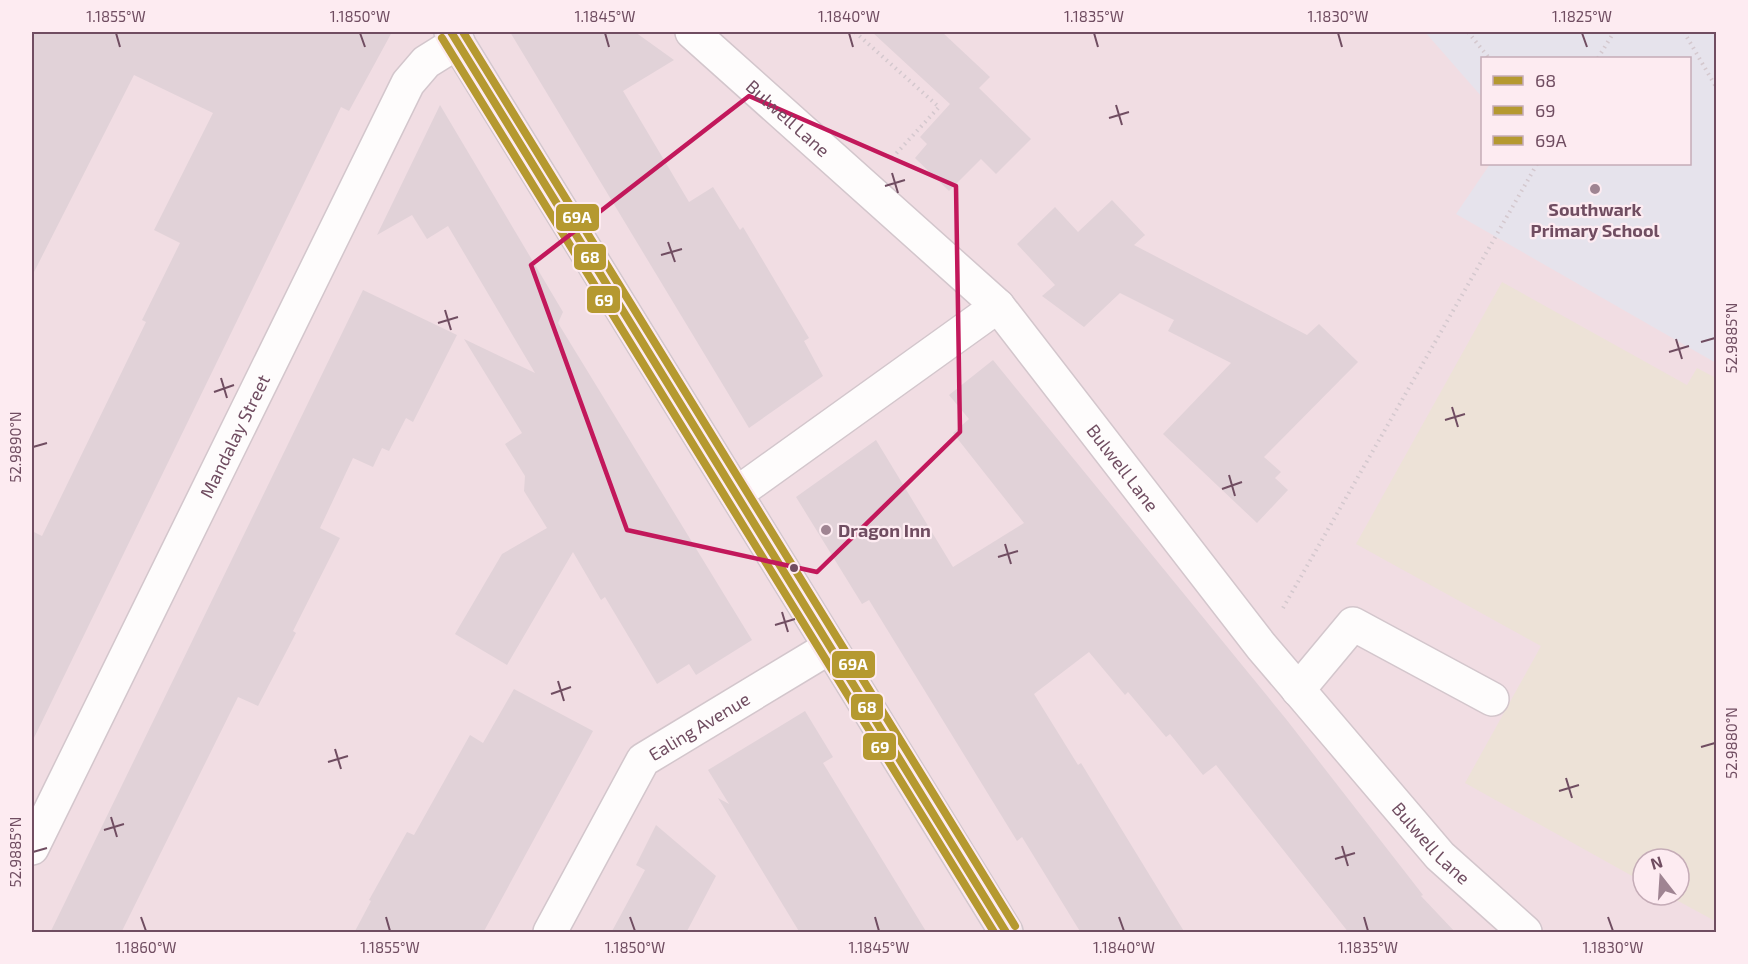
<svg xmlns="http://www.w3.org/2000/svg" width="1748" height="964" font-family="'Exo 2',sans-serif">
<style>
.residential{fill:#f1dde3;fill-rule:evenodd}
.education{fill:#e6e3ec}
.pitch{fill:#ede2d7}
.building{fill:#e1d2d8}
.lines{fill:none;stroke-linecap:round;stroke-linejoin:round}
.minor-casing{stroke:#d3c6cc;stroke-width:36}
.major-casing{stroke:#d3c7cd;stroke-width:36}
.path{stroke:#d4c8ce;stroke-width:4;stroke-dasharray:1.5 4.5;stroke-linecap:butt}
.minor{stroke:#fefcfc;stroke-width:33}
.major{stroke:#f1e6e9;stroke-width:33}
.bus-1-casing{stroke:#fdebf1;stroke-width:12}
.bus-2-casing{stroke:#fdebf1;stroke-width:12}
.bus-3-casing{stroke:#fdebf1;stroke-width:12}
.bus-1{stroke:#b59930;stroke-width:8}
.bus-2{stroke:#b59930;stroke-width:8}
.bus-3{stroke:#b59930;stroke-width:8}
.marked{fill:none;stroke:#c2185b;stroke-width:4.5;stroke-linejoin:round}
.ticks{fill:none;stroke:#704d61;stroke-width:2}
.poi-dot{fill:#9f8492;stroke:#fdebf1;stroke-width:2}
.bus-dot{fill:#704d61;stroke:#fdebf1;stroke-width:2}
.labels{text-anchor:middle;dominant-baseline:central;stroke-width:4.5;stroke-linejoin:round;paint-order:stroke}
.street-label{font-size:18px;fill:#704d61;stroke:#fdebf1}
.poi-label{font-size:18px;font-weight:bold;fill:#704d61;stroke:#fdebf1}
.line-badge{stroke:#fdebf1;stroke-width:2}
.badge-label{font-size:16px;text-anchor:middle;font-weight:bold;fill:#fff}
.neatline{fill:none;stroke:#704d61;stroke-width:2}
.ticks-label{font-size:15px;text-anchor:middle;fill:#704d61}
</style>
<rect width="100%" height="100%" fill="#f5eaed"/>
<path class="residential" d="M32,32H1716V932H32ZM1482,58H1690V164H1482ZM1643,859H1679V895H1643Z"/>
<path class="education" d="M1425,32H1716V363L1456,214L1490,164H1690V58H1482V97Z"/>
<path class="pitch" d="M1502,282L1687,385L1697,368L1716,378L1715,921L1667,895H1679V859H1643V882L1465,783L1541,646L1356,544Z"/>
<path class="building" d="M32,32H392L349,111L341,107L32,742V531L42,536L146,322L142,320L180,243L154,230L213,113L134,75L32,276Z
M510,32H635L674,60L623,91L689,202L713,187L740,230L743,227L809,338L804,341L823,376L749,428Z
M872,32H942L990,77L979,88L1031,139L996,174L981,159L949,191L915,158L927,144L920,137L950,104Z
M440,105L563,312L558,323L752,640L696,675L689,664L657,684L605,597L601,600L573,552L507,665L455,634L502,554L547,528L524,491L525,476L505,444L522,433L464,339L535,373L448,226L427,239L412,215L377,235Z
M1112,200L1145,235L1134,245L1307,335L1319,324L1358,362L1264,457L1281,472L1275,478L1288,490L1257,523L1163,434L1231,363L1168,331L1174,320L1120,293L1084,327L1042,296L1055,285L1017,244L1055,207L1078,232Z
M363,290L457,335L413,422L406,418L389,451L382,448L373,467L353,458L320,528L340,538L293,631L296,633L258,706L238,697L121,933H50Z
M993,360L1286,719L1423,895L1421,896L1456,933H1349L1216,765L1203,775L1170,734L1166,737L1128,692L1125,695L1089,652L1034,694L1078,765L1081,763L1185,933H1081L1022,837L1017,841L869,600L862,604L796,497L876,440L953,567L1024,523L953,433L969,419L949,395Z
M514,689L593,731L483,933H354L371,901L369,900L407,832L414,835L470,735L483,743Z
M805,711L833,757L823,763L927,933H800L718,798L729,804L708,770Z
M656,825L716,876L686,933H611L645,870L636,865Z"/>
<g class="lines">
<defs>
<g id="minor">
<path id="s1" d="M692,32L998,306L1261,646L1440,856L1525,932"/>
<path d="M736,494L998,306"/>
<path d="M1298,690L1353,624L1492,699"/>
<path id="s2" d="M32,848L408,83L426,62L458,42"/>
<path id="s3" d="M550,932L643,760L830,647"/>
</g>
<path id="major" d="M451,32L1006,932"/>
</defs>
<use href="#minor" class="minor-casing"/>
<use href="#major" class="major-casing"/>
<path class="path" d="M855,32L939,107L892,158
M1468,32L1489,58
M1684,32L1716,87
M1598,58L1614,32
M1283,608L1537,164"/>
<use href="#minor" class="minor"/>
<use href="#major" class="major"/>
<defs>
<path id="bus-1" d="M451,32L1006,932"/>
<path id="bus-2" d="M442,38L994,932"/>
<path id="bus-3" d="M463,32L1015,926"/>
</defs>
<use href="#bus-1" class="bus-1-casing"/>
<use href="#bus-2" class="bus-2-casing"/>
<use href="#bus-3" class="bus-3-casing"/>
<use href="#bus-1" class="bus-1"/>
<use href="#bus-2" class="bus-2"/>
<use href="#bus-3" class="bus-3"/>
</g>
<path class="marked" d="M749,96L956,186L960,432L817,572L627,530L531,265Z"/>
<path class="ticks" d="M116,33L120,47M360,33L365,47M605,33L609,47M849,33L853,47M1094,33L1098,47M1338,33L1342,47M1582,33L1587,47M1116,105L1122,125M1109,118L1129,112M892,173L898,193M885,186L905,180M668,242L675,262M661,255L682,249M445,310L451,330M438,323L458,317M1676,339L1682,359M1701,342L1715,338M1669,352L1689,346M221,378L227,398M214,392L234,385M1452,407L1458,427M1445,420L1465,414M33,447L47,443M1229,475L1235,496M1222,489L1242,482M1005,544L1011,564M998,557L1018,551M782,612L788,632M775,625L795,619M558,681L564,701M551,694L571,687M1701,747L1715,743M335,749L341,769M328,762L348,756M1566,778L1572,798M1559,791L1579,785M111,817L117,837M104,830L124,824M1342,846L1348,866M33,852L47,848M1335,859L1355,853M141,917L146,931M386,917L390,931M630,917L635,931M875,917L879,931M1119,917L1124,931M1364,917L1368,931M1608,917L1613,931"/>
<g class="poi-dot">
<circle cx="1595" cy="189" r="6"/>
<circle cx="826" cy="530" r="6"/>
</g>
<circle class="bus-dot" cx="794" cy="568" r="5"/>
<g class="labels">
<g class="street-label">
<text stroke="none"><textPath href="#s1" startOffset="129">Bulwell Lane</textPath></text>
<text stroke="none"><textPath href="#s2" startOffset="459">Mandalay Street</textPath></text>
<text stroke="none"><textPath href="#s1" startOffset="615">Bulwell Lane</textPath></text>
<text stroke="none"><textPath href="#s3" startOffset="261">Ealing Avenue</textPath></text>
<text stroke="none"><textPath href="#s1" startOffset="1101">Bulwell Lane</textPath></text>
</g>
<g class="poi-label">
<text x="1595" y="209">Southwark<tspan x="1595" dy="21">Primary School</tspan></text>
<text x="838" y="530" text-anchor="start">Dragon Inn</text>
</g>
</g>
<g class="line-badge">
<rect x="555" y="203" width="45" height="29" rx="6" fill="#b59930"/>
<rect x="573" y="243" width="34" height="28" rx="6" fill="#b59930"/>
<rect x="586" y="285" width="35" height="29" rx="6" fill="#b59930"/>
<rect x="831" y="650" width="45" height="29" rx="6" fill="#b59930"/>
<rect x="850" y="693" width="34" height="28" rx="6" fill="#b59930"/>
<rect x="862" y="732" width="35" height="29" rx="6" fill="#b59930"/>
</g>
<g class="badge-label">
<text x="577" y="223">69A</text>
<text x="590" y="263">68</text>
<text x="604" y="306">69</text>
<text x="853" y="670">69A</text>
<text x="867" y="713">68</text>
<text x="880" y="753">69</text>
</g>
<rect width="1748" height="964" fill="none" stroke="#fdebf1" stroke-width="66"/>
<rect x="1481" y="57" width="210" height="108" fill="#fdebf1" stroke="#c5acb7" stroke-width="1.5"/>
<rect x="1493" y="76" width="30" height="9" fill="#b59930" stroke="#c5acb7" stroke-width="1.5"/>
<text x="1535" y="87" font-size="18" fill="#704d61">68</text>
<rect x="1493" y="106" width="30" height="9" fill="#b59930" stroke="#c5acb7" stroke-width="1.5"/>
<text x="1535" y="117" font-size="18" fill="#704d61">69</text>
<rect x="1493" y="136" width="30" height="9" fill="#b59930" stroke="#c5acb7" stroke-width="1.5"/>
<text x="1535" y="147" font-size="18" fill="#704d61">69A</text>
<g transform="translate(1661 877) rotate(343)"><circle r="28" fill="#fdebf1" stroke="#c5acb7" stroke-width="1.5"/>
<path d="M0-4.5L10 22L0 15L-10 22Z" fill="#9f8492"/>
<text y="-9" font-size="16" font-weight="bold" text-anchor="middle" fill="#704d61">N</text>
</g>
<rect x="33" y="33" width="1682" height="898" class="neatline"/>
<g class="ticks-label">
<text x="116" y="22">1.1855°W</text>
<text x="360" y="22">1.1850°W</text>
<text x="605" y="22">1.1845°W</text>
<text x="849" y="22">1.1840°W</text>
<text x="1094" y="22">1.1835°W</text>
<text x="1338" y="22">1.1830°W</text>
<text x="1582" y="22">1.1825°W</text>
<text transform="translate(1732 338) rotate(-90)" y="5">52.9885°N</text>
<text transform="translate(16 447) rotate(-90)" y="5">52.9890°N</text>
<text transform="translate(1732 743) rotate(-90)" y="5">52.9880°N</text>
<text transform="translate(16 852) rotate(-90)" y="5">52.9885°N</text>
<text x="146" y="953">1.1860°W</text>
<text x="390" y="953">1.1855°W</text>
<text x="635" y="953">1.1850°W</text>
<text x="879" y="953">1.1845°W</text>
<text x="1124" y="953">1.1840°W</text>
<text x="1368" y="953">1.1835°W</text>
<text x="1613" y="953">1.1830°W</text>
</g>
</svg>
